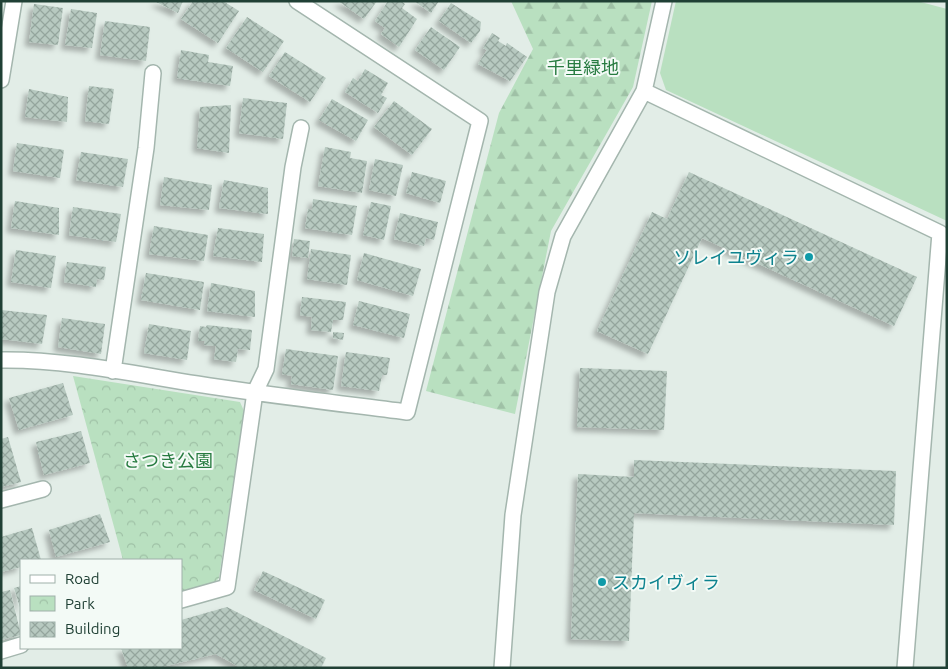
<svg xmlns="http://www.w3.org/2000/svg" width="948" height="669" font-family="Ubuntu,'Noto Sans JP',sans-serif">
<style>
.green{fill:#b9e0c0}
.forest{fill:url(#forest-firs)}
.park{fill:url(#park-crowns)}
.building{fill:url(#building-cross-hatch);filter:url(#shadow)}
.lines{fill:none;stroke-linecap:round;stroke-linejoin:round}
.minor-casing{stroke:#a4b6ae;stroke-width:18}
.minor{stroke:#fff;stroke-width:15}
.culture-dot{fill:#0f9aa8;stroke:#f3faf6;stroke-width:2}
.labels{text-anchor:middle;dominant-baseline:central;stroke-width:4;stroke-linejoin:round;paint-order:stroke}
.park-label{font-size:18px;fill:#277b40;stroke:#f3faf6}
.culture-label{font-size:18px;fill:#0d838f;stroke:#f3faf6;text-anchor:end}
</style>
<defs>
<pattern id="forest-firs" width="22" height="20" patternUnits="userSpaceOnUse" patternTransform="scale(1.25)"><rect width="22" height="20" fill="#b9e0c0"/><path d="M5 1l3.5 6h-7zM16 11l3.5 6h-7z" fill="#9fc1a6"/></pattern>
<pattern id="park-crowns" width="20" height="18" patternUnits="userSpaceOnUse" patternTransform="scale(1.25)"><rect width="20" height="18" fill="#b9e0c0"/><path d="M2 6a3 3 0 1 1 6 0M12 15a3 3 0 1 1 6 0" fill="none" stroke="#9fc1a6"/></pattern>
<pattern id="building-cross-hatch" width="8" height="8" patternUnits="userSpaceOnUse" patternTransform="scale(1.25)"><rect width="8" height="8" fill="#b7c9c0"/><path d="M0 0l8 8M0 8l8-8" fill="none" stroke="#94a59d"/></pattern>
<filter id="shadow"><feDropShadow dx="-4.5" dy="4.5" stdDeviation="2.5" flood-color="#0004"/></filter>
</defs>
<rect width="100%" height="100%" fill="#e2ede7"/>
<path class="green" d="M676,1H917L947,9V221L666,90L660,73Z"/>
<path class="forest" d="M511,1H652L633,87L551,231L515,414L426,391L499,113L533,49Z"/>
<path class="park" d="M73,376L240,402L244,411L219,578L212,585L181,592V560H123Z"/>
<path class="building" d="M154,1H183L178,13Z
M193,1H223L239,11L218,43L181,19Z
M338,1H377L364,19Z
M388,1H401L405,4L402,8L417,19L399,47L381,34L385,28L375,21Z
M414,1H439L431,13Z
M451,3L481,22L480,31L471,43L439,21Z
M34,4L63,8L58,45L29,42Z
M71,9L97,13L92,48L65,45Z
M247,17L284,41L263,72L226,48Z
M105,21L150,27L146,61L100,55Z
M431,27L460,47L444,70L415,50Z
M492,33L500,38L498,41L506,46L507,43L527,57L510,81L478,64L487,50L483,48Z
M181,50L209,55L208,62L233,66L230,86L177,78Z
M285,52L326,78L310,102L269,76Z
M365,69L388,83L381,95L387,98L378,113L345,92L353,78L358,81Z
M89,86L114,89L109,124L85,121Z
M29,89L68,97L67,122L25,117Z
M243,98L287,103L283,139L239,133Z
M332,99L368,120L356,141L319,120Z
M394,101L432,129L412,155L374,127Z
M231,105L229,153L197,148L200,107Z
M17,143L64,150L60,178L13,171Z
M325,147L351,152L350,158L367,161L362,193L318,186Z
M81,152L128,159L123,187L76,180Z
M375,159L403,165L396,196L369,190Z
M412,172L446,181L440,203L406,193Z
M689,172L917,277L894,326L702,238L648,354L597,331L652,212L667,219Z
M164,177L212,185L209,210L160,205Z
M224,180L268,188V214L219,208Z
M313,199L357,206L352,235L305,228L308,209L312,210Z
M15,201L59,208V235L11,228Z
M371,202L391,206L384,240L363,235Z
M73,207L121,214L116,242L69,235Z
M400,213L438,222L434,240L426,238L424,246L394,239Z
M154,226L208,235L204,261L149,254Z
M218,228L264,234L262,262L213,256Z
M294,239L310,241L308,258L292,256Z
M311,249L351,255L347,285L307,279Z
M16,250L56,256L51,288L11,282Z
M364,253L421,269L413,296L357,280Z
M67,262L106,267L104,280L97,279L96,287L64,282Z
M146,273L204,282L200,310L141,300Z
M211,283L255,291V317L207,311Z
M302,297L346,302L343,320H333L331,332L311,330L312,317L300,315Z
M359,301L410,314L404,338L353,325Z
M1,310L47,315L42,344L1,339Z
M62,318L105,324L101,354L58,347Z
M149,324L191,331L187,360L144,353Z
M207,325L252,330L250,350L238,349L236,362L214,359L216,346L204,345L205,341H198L200,326L206,327Z
M333,332L344,333L343,340L333,338Z
M286,349L338,356L333,390L291,384L292,376L282,374Z
M346,352L390,358L387,375H382L379,391L341,386Z
M580,368L667,371L664,430L577,427Z
M63,383L73,415L19,430L9,398Z
M81,431L90,463L44,475L36,442Z
M8,437L21,482L1,487V439Z
M634,460L896,471L894,525L634,513L629,641L571,639L578,474L634,477Z
M100,514L110,542L56,557L49,530Z
M32,528L41,560H21V567L1,572V537Z
M263,571L325,600L316,619L254,590Z
M21,586V611L14,588Z
M10,590L21,635L1,640V592Z
M227,607L326,658L321,668H241L216,654L158,668H128L121,648H181V620Z"/>
<g class="lines">
<defs>
<path id="minor" d="M1,80L14,1
M644,91L940,233L905,668
M1,360C65,359 134,374 197,384C267,395 337,403 407,412L480,121L297,1
M113,371L146,148L153,73
M1,500L43,489
M181,600L227,587L255,392L266,369L293,167L301,128
M1,651L21,645
M502,668L513,515L547,292L563,236L644,91L664,1"/>
</defs>
<use href="#minor" class="minor-casing"/>
<use href="#minor" class="minor"/>
</g>
<g class="culture-dot">
<circle cx="809" cy="257" r="5"/>
<circle cx="602" cy="582" r="5"/>
</g>
<g class="labels">
<g class="park-label">
<text x="583" y="67">千里緑地</text>
<text x="168" y="460">さつき公園</text>
</g>
<g class="culture-label">
<text x="799" y="257">ソレイユヴィラ</text>
<text x="612" y="582" text-anchor="start">スカイヴィラ</text>
</g>
</g>
<rect width="948" height="669" fill="none" stroke="#204035" stroke-width="5"/>
<rect x="20" y="559" width="162" height="90" fill="#f3faf6" stroke="#9fb0a9"/>
<rect x="30" y="575" width="25" height="8" fill="#ffffff" stroke="#9fb0a9"/>
<text x="65" y="584" font-size="15" fill="#204035">Road</text>
<rect x="30" y="596" width="25" height="15" fill="url(#park-crowns)" stroke="#9fb0a9"/>
<text x="65" y="609" font-size="15" fill="#204035">Park</text>
<rect x="30" y="622" width="25" height="15" fill="url(#building-cross-hatch)" stroke="#9fb0a9"/>
<text x="65" y="634" font-size="15" fill="#204035">Building</text>
</svg>
